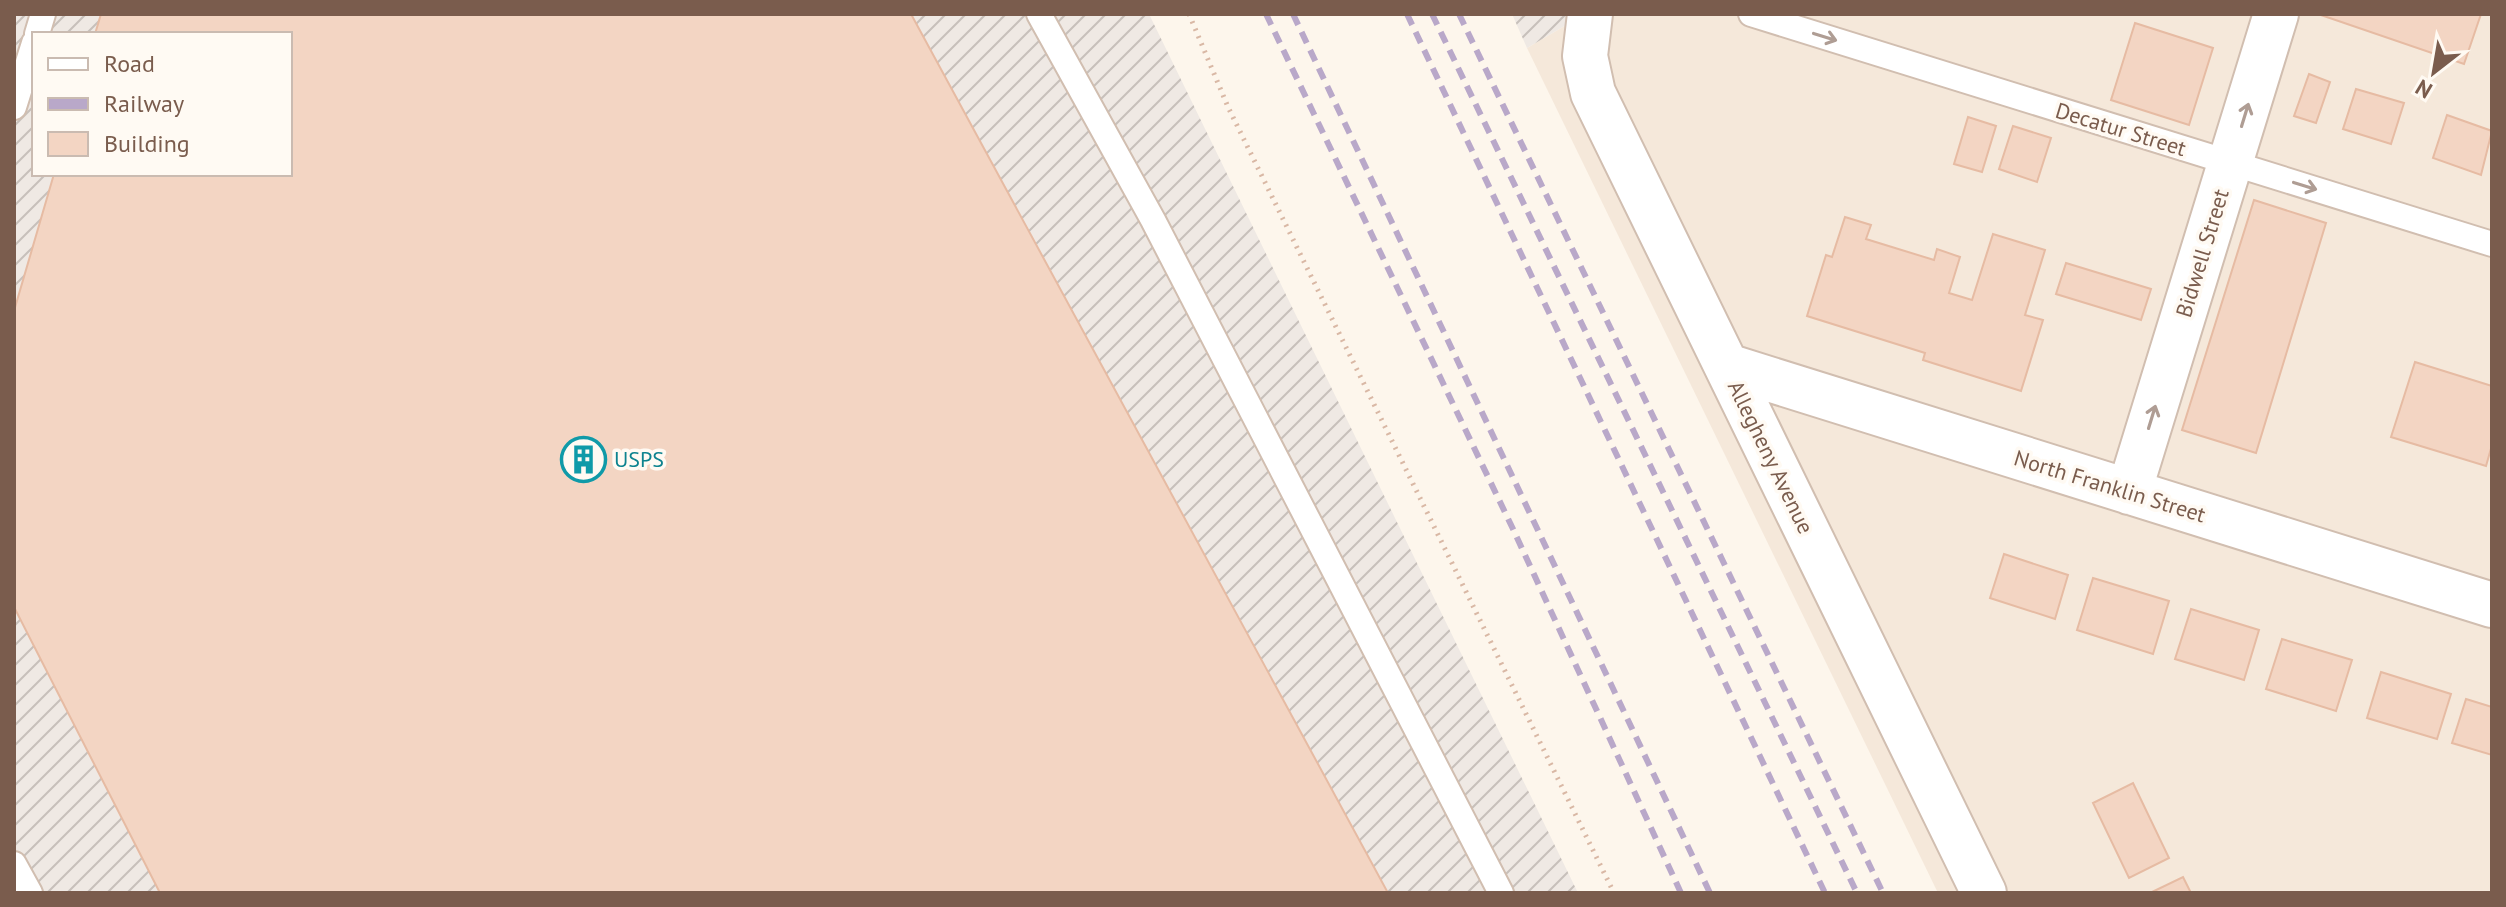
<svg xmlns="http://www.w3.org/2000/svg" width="2506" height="907" font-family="'PT Sans',sans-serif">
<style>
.residential{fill:#f5e8da}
.industrial{fill:url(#industrial-furrows);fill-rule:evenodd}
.building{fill:#f3d5c3;stroke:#e6bba3;stroke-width:2}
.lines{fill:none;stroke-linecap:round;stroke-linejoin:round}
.service-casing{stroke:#d1beb0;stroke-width:28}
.minor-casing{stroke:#d1beb0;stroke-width:48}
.path{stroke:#d9b8a5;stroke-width:5;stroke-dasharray:2 6;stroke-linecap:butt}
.service{stroke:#fff;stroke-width:24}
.minor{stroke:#fff;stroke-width:44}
.rail{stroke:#b9a8c9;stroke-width:6;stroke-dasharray:12 8;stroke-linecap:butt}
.oneway{stroke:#af9d94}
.labels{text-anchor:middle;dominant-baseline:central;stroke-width:7;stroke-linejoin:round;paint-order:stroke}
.street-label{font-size:22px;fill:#7a5c4d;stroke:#fffaf3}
.culture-label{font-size:22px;fill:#0d838f;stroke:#fffaf3;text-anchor:start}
</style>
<defs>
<pattern id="industrial-furrows" width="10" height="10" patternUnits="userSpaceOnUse" patternTransform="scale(2)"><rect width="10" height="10" fill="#efe9e4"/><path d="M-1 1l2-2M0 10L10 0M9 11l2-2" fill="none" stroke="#c7c0bb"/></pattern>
</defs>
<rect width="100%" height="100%" fill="#fdf6ec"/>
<path class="residential" d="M1585,14H2492V893H1938L1527,48Z"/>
<path class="industrial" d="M14,14H1149L1578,893H14ZM34,34H290V174H34Z
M1512,14H1585L1527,48Z"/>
<path class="building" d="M101,14H911L1388,893H160L14,607V311L54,174H290V34H95Z
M2318,14H2481L2464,64Z
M2135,23L2213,48L2189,125L2111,100Z
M2309,74L2330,82L2316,123L2294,116Z
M2356,89L2404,103L2391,144L2343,129Z
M2447,115L2492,131L2481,175L2433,158Z
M1968,117L1996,126L1982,172L1954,164Z
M2013,126L2051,138L2037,182L1999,169Z
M2254,200L2326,223L2256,453L2182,430Z
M1845,217L1871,225L1866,239L1934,260L1937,249L1960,257L1949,293L1972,300L1993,234L2045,250L2025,315L2043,320L2021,391L1923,360L1925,353L1807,316L1826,255L1832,257Z
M2066,263L2151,289L2141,320L2056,294Z
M2415,362L2492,386V445L2486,466L2391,437Z
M2004,554L2068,575L2055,619L1990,598Z
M2093,578L2169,601L2153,654L2077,630Z
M2191,609L2259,630L2244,680L2175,659Z
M2282,639L2352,660L2336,711L2266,689Z
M2381,672L2451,694L2437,739L2367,718Z
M2466,699L2492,707V755L2452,743Z
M2133,783L2169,858L2129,878L2093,803Z
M2183,877L2191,893H2150Z"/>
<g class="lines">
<defs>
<path id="service" d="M1039,14L1153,220L1501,893
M1751,14L2492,244
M37,34L43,14
M14,107L34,43
M14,864L30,893"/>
<path id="minor" d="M1590,14L1585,56L1593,93L1984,893
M1727,366L2492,605
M2129,492L2276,14"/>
</defs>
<use href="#service" class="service-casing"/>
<use href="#minor" class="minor-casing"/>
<path class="path" d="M1189,14L1228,107L1614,893"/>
<use href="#service" class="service"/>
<use href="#minor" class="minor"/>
<path class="rail" d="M1266,14L1513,529L1681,893
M1293,14L1710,893
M1407,14L1825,893
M1432,14L1857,893
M1459,14L1883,893"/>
</g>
<defs><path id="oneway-shaft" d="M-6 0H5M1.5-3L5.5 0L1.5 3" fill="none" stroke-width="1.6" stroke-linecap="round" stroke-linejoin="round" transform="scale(2)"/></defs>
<g class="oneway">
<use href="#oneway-shaft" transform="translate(1825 37) rotate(17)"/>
<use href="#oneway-shaft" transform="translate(2245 115) rotate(-73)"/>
<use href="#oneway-shaft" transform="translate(2305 186) rotate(17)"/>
<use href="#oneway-shaft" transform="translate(2152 417) rotate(-73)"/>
</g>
<defs>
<symbol id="building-ring" viewBox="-11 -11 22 22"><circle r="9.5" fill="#fffaf3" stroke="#0f9aa8" stroke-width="1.5"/><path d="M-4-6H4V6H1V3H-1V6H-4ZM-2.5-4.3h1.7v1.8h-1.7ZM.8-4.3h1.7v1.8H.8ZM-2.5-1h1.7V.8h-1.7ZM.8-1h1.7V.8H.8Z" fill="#0f9aa8"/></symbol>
</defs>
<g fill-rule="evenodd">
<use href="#building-ring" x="558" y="434" width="51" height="51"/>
</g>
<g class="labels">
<g class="street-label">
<text transform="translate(2121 129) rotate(17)">Decatur Street</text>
<text transform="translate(2202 253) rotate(-73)">Bidwell Street</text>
<text transform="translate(1771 457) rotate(64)">Allegheny Avenue</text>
<text transform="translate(2110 486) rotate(17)">North Franklin Street</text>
</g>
<g class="culture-label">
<text x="614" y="459">USPS</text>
</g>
</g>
<rect width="2506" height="907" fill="none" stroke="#7a5c4d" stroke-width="32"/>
<rect x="32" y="32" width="260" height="144" fill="#fffaf3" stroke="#cabbb1" stroke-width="2"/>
<rect x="48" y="58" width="40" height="12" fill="#ffffff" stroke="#cabbb1" stroke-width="2"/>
<text x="104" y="72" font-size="24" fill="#7a5c4d">Road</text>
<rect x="48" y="98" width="40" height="12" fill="#b9a8c9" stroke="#cabbb1" stroke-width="2"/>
<text x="104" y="112" font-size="24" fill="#7a5c4d">Railway</text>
<rect x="48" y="132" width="40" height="24" fill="#f3d5c3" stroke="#cabbb1" stroke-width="2"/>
<text x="104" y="152" font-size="24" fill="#7a5c4d">Building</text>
<g transform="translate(2434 72) rotate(211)" stroke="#fffaf3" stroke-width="6" paint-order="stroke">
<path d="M0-6L14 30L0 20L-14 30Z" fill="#7a5c4d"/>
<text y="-12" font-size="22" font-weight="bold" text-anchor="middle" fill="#7a5c4d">N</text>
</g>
</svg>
